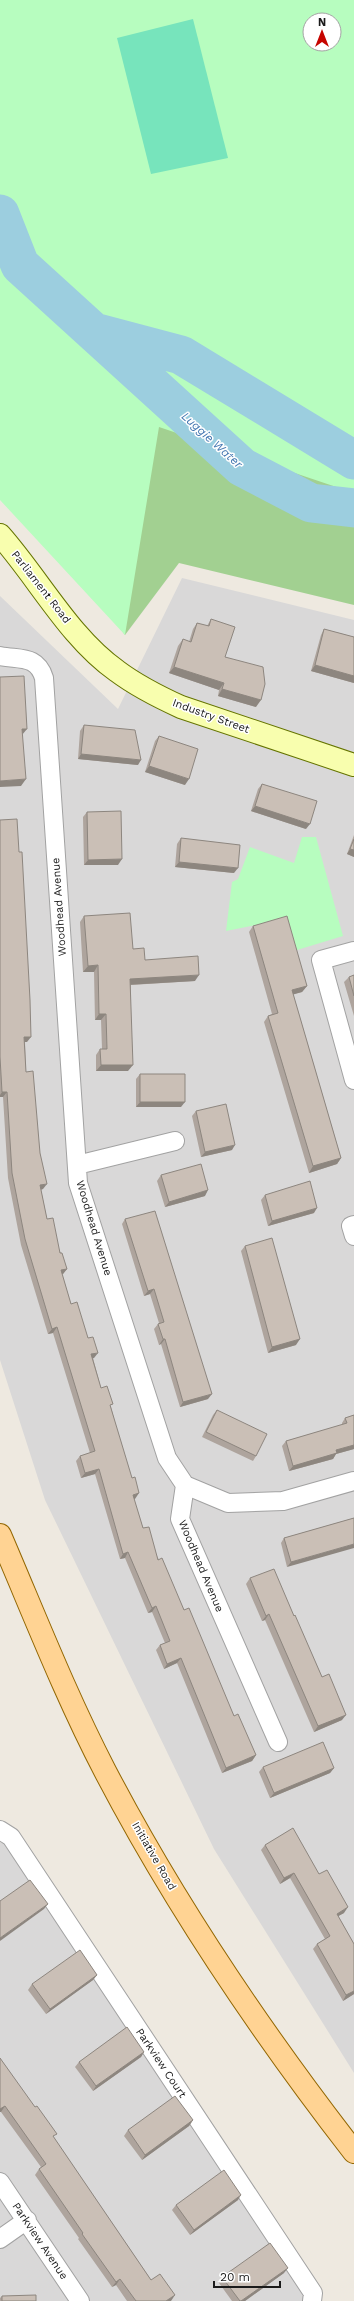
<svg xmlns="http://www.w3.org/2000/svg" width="354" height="2301" font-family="'Work Sans',sans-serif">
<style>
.residential{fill:#d9d8d8}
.forest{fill:#a2d091}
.park{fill:#b7fdbf;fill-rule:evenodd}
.pitch{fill:#77e4bc}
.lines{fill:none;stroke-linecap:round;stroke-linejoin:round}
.river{stroke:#9ccedf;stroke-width:39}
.minor-casing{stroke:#a2a2a2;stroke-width:20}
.secondary-casing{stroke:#657400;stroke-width:24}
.primary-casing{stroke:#926600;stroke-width:24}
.minor{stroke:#fff;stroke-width:18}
.secondary{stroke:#f8feae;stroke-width:22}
.primary{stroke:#ffd393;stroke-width:22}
.wall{fill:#aea49d}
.shaded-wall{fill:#8d867f}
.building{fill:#cabfb6;stroke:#8d867f}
.labels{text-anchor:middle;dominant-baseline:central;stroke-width:3;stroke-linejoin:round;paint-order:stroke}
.street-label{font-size:11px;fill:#1b1b1b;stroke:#fff}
.water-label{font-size:12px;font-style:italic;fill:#4276b0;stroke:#fff}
</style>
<rect width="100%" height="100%" fill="#eee9e0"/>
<path class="residential" d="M182,578L354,620V2073L214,1849L45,1500L0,1360V596L118,709Z
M0,1842L11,1846L317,2301H0Z"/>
<path class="forest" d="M0,296L354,411V605L179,563L125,635L11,484Z"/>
<path class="park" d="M0,0H354V493L159,427L125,635L0,500ZM310,20H334V44H310Z
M302,837H316L343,936L297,950L286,919L226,931L232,882L238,879L250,847L294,863Z"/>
<path class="pitch" d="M193,19L228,158L151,174L117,38Z"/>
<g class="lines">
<path class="river" d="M0,214L20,265L242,467L311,503L354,508
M98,333L181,355L354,460"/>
<defs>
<path id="minor" d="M0,656C20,660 37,655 44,678L78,1183L167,1458L185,1485L180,1519L278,1742
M354,951L321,960L354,1080
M77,1165L175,1141
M354,1225L351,1226L354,1236
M185,1485L228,1503L283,1501L354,1481
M0,1830L11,1837L313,2293L312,2301
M0,2182L80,2301
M0,2239L27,2220"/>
<path id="secondary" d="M0,535C39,579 69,637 117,671C137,686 159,697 181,707L354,765"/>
<path id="primary" d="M0,1535C34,1614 65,1694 105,1771C175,1905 261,2032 354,2152"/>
</defs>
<use href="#minor" class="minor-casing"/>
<use href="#secondary" class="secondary-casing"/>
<use href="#primary" class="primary-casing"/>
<use href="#minor" class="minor"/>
<use href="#secondary" class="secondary"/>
<use href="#primary" class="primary"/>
</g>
<path class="wall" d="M211,619L225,657L256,707L218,696L219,690L169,673L178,646L183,639L189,642L193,629L197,623L207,626Z
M324,629L354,637V683L311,671L321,635Z
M84,725L138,765L78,759L80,731Z
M159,736L185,785L145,772L155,741Z
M262,784L306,829L251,811L258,789Z
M87,812L118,865H84L83,817Z
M0,820L27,1042H25L26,1072L43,1189L41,1190L47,1219L67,1269L63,1274H62L71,1304L88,1338L94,1358H93L101,1388L111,1407L135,1499H134L143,1528L184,1610L234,1716L256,1755L252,1761L222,1773L177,1663L164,1669L156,1650L160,1645L165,1643L152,1612L148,1613L125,1558L120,1559L95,1474L81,1478L76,1461L80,1456L90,1453L53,1333L48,1334L21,1245L8,1178L3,1097H0Z
M354,835V857L347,854Z
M181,838L234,873L175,867L177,844Z
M84,916L133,949L145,960L195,981L131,985L128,1071H96V1055L100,1049H102L101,1020H95L94,972H83L80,922Z
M253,926L307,986L302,992L293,994L341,1158L337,1164L309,1173L264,1022L268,1016L272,1014L249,932Z
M354,975V1016L344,982L349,977Z
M140,1074L181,1107H136V1079Z
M196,1111L232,1150L201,1157L192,1116Z
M161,1175L205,1196L165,1207L157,1181Z
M265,1195L314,1213L268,1226L261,1200Z
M125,1219L208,1399L180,1407L161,1344L159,1345L154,1329L158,1324L159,1323L150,1294L144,1296L122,1224Z
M245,1246L296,1345L268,1353L241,1251Z
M217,1410L256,1456L253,1461L202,1437L213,1415Z
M354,1415V1449L336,1454L333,1459L289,1471L282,1446L286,1441L342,1425V1423L345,1418Z
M354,1518L287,1567L281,1543L284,1538Z
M250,1578L294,1616L342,1720L314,1732L265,1620L262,1621L246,1584Z
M263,1767L334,1768L330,1773L270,1798L259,1772Z
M265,1845L319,1874L344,1913L338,1916L354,1944V1994L343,2001L313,1949L317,1944L325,1939L290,1878L280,1884L261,1850Z
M97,1975L93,1980L46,2014L28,1990L32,1984Z
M144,2052L141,2057L93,2091L75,2067L79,2062Z
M0,2058L54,2138L151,2280L171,2301H127L116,2285L112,2287L78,2239L79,2238L35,2175L39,2169L41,2167L1,2112H0Z
M193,2120L189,2126L142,2160L124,2136L128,2130Z
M238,2200L190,2235L172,2210L176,2205Z
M284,2273L245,2301H232L219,2283L222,2277Z
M2,2296L36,2301H0V2298Z"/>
<path class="shaded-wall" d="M315,665L354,676V683L311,671Z
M174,667L224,683L219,690L169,673Z
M222,689L261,700L256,707L218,696Z
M22,729H27L22,735Z
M81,754L141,760L138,765L78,759Z
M149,766L189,779L185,785L145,772Z
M26,779L21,786L0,787V781Z
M255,806L310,824L306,829L251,811Z
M350,849L354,850V857L347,854Z
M122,859L118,865H84L88,860Z
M179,862L238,868L234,873L175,867Z
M98,965L94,972H83L88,966Z
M199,975L195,981L126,985L130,979Z
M307,986L302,992L288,996L292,990Z
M99,1014H106L101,1020H95Z
M24,1037H31L27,1042H21Z
M101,1065H133L128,1071H96Z
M2,1092H7L3,1097H0V1095Z
M140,1102H185L181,1107H136Z
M235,1145L232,1150L201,1157L205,1152Z
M341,1158L337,1164L309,1173L313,1166Z
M47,1184L43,1189L37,1190L40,1185Z
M208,1190L205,1196L165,1207L169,1202Z
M317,1208L314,1213L268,1226L272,1221Z
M67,1269L63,1274L57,1276L61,1270Z
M154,1289L150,1294L144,1296L148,1291Z
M57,1327L53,1333L48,1334L52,1329Z
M163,1339H165L161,1344L159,1345Z
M300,1339L296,1345L268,1353L272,1347Z
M98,1353L94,1358L88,1360L91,1354Z
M212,1394L208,1399L180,1407L183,1402Z
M354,1445V1449L336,1454L333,1459L289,1471L293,1466L336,1450Z
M99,1469L95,1474L81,1478L85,1473Z
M139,1493L135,1499L129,1501L133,1495Z
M354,1544V1548L287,1567L291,1562Z
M128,1552L125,1558L120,1559L123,1554Z
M156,1606L152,1612L148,1613L152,1608Z
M269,1614L265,1620L262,1621L266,1616Z
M181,1658L177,1663L164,1669L167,1664Z
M346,1715L342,1720L314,1732L318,1726Z
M256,1755L252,1761L222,1773L226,1768Z
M334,1768L330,1773L270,1798L274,1793Z
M294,1873L290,1878L280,1884L284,1878Z
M48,1904L44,1909L0,1941V1938Z
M348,1907L344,1913L333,1919L337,1914Z
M97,1975L93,1980L46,2014L50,2009Z
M354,1991V1994L343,2001L346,1995Z
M144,2052L141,2057L93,2091L96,2086Z
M5,2106L1,2112H0V2109Z
M193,2120L189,2126L142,2160L145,2155Z
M241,2195L238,2200L190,2235L194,2230Z
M288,2268L284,2273L245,2301H241Z
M120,2279L116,2285L112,2287L116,2282Z
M175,2295L171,2301H166Z"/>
<path class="building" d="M211,619L235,627L225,657L263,667L265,684L261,700L222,689L224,683L174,667L183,639L191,642L197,623L209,626Z
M324,629L354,637V676L315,665Z
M24,676L27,729H22L26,779L0,781V677Z
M84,725L135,730L141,760L81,754Z
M159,736L198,749L189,779L149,766Z
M262,784L317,801L310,824L255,806Z
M121,811L122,859L88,860L87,812Z
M17,819L19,852H22L30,1000L31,1037H24L26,1072L33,1071L40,1153L47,1184L40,1185L47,1219L53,1218L60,1253H62L67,1269L61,1270L71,1304L77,1302L88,1338L93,1337L98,1353L91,1354L101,1388L107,1386L113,1404L110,1405L132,1478L135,1477L139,1493L133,1495L143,1528L149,1527L158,1560L162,1558L184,1610L189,1608L234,1716L238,1714L256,1755L226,1768L181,1658L167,1664L160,1645L170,1641L156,1606L152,1608L128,1552L123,1554L99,1469L85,1473L80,1456L95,1451L57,1327L52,1329L25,1239L12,1173L7,1092H2L0,1057V820Z
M181,838L240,845L238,868L179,862Z
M354,839V850L350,849Z
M130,913L133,949L144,948L145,960L198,956L199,975L130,979L133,1065H101L100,1049H107L106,1014H99L98,965L88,966L84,916Z
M287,916L307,986L292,990L341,1158L313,1166L268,1016L278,1013L253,926Z
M354,975V996L349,977Z
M140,1074H185V1102H140Z
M226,1104L235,1145L205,1152L196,1111Z
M201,1164L208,1190L169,1202L161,1175Z
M310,1181L317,1208L272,1221L265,1195Z
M155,1211L212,1394L183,1402L165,1339H163L158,1324L164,1322L154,1289L148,1291L125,1219Z
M272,1238L300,1339L272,1347L245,1246Z
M217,1410L267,1434L256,1456L206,1432Z
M354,1415V1445L336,1450L337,1453L293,1466L286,1441L347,1423L345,1418Z
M354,1518V1544L291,1562L284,1538Z
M274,1569L294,1616L295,1615L322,1677L329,1674L346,1715L318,1726L269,1614L266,1616L250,1578Z
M323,1742L334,1768L274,1793L263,1767Z
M293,1828L319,1874L327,1870L348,1907L337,1914L354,1944V1991L346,1995L317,1944L330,1936L294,1873L284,1878L265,1845Z
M30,1880L48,1904L0,1938V1901Z
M80,1950L97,1975L50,2009L32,1984Z
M127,2027L144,2052L96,2086L79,2062Z
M0,2058L35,2107L37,2106L57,2134L53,2136L151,2280L160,2274L175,2295L166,2301H136L120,2279L116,2282L82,2234L83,2233L39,2169L46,2164L5,2106L0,2109Z
M175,2096L193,2120L145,2155L128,2130Z
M224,2170L241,2195L194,2230L176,2205Z
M270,2243L288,2268L241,2301H240L222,2277Z
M36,2295V2301H2V2296Z"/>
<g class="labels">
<g class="street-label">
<text transform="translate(41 587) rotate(52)">Parliament Road</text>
<text transform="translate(211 716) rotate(20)">Industry Street</text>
<text transform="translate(59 907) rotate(-94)">Woodhead Avenue</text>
<text transform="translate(94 1228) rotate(73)">Woodhead Avenue</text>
<text transform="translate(201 1566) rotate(67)">Woodhead Avenue</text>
<text transform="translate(154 1856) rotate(60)">Initiative Road</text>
<text transform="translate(161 2063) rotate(56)">Parkview Court</text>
<text transform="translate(40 2241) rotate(56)">Parkview Avenue</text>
</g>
<g class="water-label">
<text transform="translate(212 440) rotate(42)">Luggie Water</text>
</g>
</g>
<g transform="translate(322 32)"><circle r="19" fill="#ffffff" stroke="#a4a4a4"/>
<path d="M0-3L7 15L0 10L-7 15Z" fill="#c60500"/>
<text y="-6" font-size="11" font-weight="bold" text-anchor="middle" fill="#1b1b1b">N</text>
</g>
<path d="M214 2281v6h66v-6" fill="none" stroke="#1b1b1b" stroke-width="2"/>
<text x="220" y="2281" font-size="12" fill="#1b1b1b" stroke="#ffffff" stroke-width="3" paint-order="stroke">20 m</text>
</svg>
